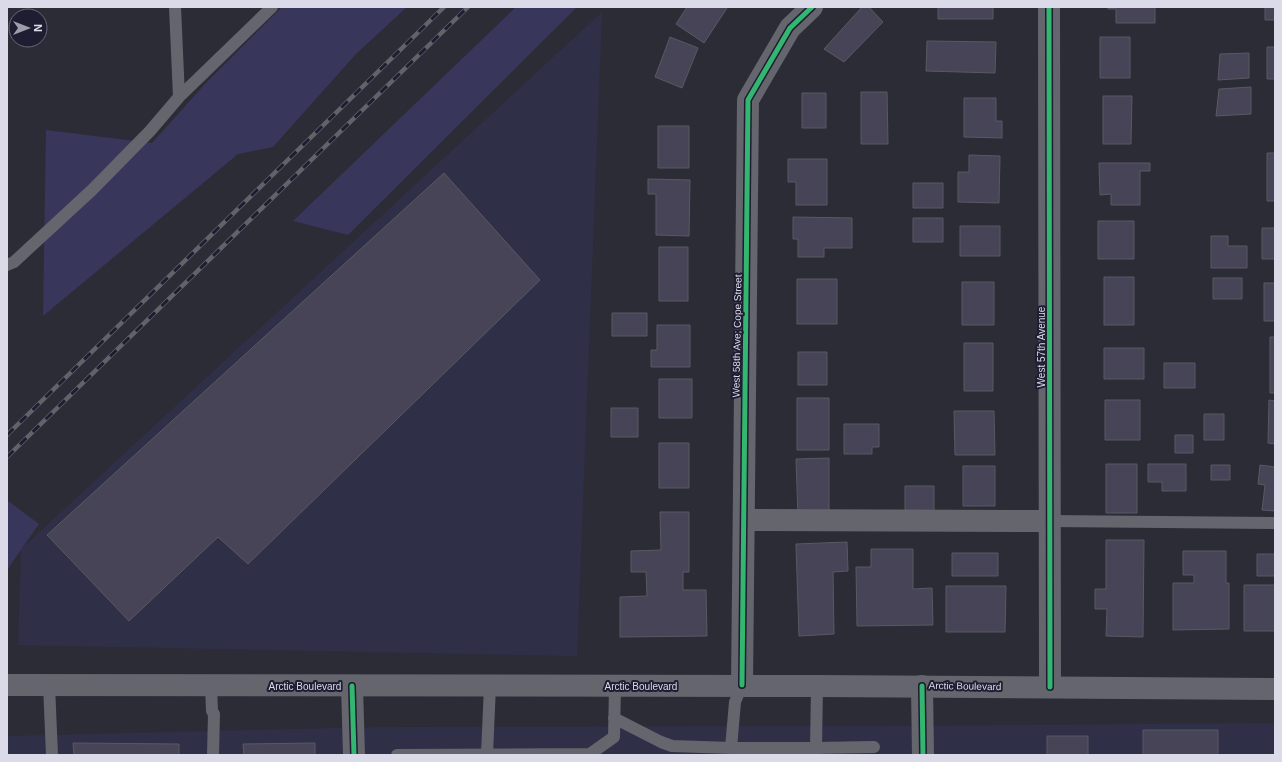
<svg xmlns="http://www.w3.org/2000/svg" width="1282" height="762" font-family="Helvetica,sans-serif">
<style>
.built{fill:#302f48}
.green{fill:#38365a}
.building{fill:#474457;stroke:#595962}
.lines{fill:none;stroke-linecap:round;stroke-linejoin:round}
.lane{stroke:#65656d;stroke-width:12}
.street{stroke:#65656d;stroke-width:22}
.secondary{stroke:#65656d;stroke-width:22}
.rail-casing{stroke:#62626a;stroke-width:4.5}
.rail{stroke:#1f1d32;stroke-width:3;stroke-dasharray:9;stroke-linecap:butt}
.cycleway-casing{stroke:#1f1d32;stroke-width:8}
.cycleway{stroke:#33b770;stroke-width:5}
.labels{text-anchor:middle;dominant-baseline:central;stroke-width:4;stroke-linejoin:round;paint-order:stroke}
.street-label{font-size:10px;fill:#dadae9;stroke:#1f1d32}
</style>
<rect width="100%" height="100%" fill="#2c2c37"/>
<path class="built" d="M602,12L577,656L18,645L21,549Z
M1275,723V755H7V736L384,727L903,726Z"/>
<path class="green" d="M282,7H407L356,54L273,147L238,154L43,316L46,130L152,143L204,85Z
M516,7H577L348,235L293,221Z
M7,500L39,524L7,570Z"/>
<path class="building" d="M687,7H726L727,8L704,43L676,24Z
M862,7H869L883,22L844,62L824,49Z
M938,7H993V19H938Z
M1108,7H1155V23H1116V9H1108Z
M1265,7H1275V20H1265Z
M670,37L698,48L682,88L655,77Z
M1100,37H1130V78H1100Z
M927,41L996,42L995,73L926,71Z
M1267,47H1275V79H1267Z
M1249,53V78L1218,80L1220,54Z
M1251,87V114L1216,116L1219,89Z
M861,92H887L888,144H861Z
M802,93H826V128H802Z
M1103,96H1132L1131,144H1103Z
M964,98H996V121H1002V138L964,137Z
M658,126H689V168H658Z
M1267,153H1275V201H1267Z
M969,155L1000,156L999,203L958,202V172H969Z
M788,159H827V205H796V182H788Z
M1099,163H1150V171H1140V205H1111V194L1100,195Z
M444,173L540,280L248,564L218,537L129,621L47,535Z
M648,179L690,180L689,236L656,235V194H648Z
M913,183H943V208H913Z
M793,217L852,218V248H824V257H798V239H793Z
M913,218H943V242H913Z
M1098,221H1134V259H1098Z
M960,226H1000V256H960Z
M1262,228H1275V259H1262Z
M1211,236H1228V246H1247V268H1211Z
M659,247H688V301H659Z
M1104,277H1134V325H1104Z
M1213,278H1242V299H1213Z
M797,279H837V324H797Z
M962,282H994V325H962Z
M1264,283H1275V321H1264Z
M612,313H647V336H612Z
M657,325H690V367H651V350H657Z
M1270,337H1275V393H1270Z
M964,343H993V391H964Z
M1104,348H1144V379H1104Z
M798,352H827V385H798Z
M1164,363H1195V388H1164Z
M659,379H692V418H659Z
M797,398H829V450H797Z
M1105,400H1140V440H1105Z
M1269,400L1275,401V444L1268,443Z
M611,408H638V437H611Z
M954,411H994L995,455H955Z
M1204,414H1224V440H1204Z
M844,424H879V447H872V454H844Z
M1175,435H1193V453H1175Z
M659,443H689V488H659Z
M829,458V515H798L796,459Z
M1106,464H1137V513H1106Z
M1148,464H1186V491H1162V482H1148Z
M1211,465H1230V480H1211Z
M1260,465L1275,467V511L1262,510L1265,485L1258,484Z
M963,466H995V506H963Z
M905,486H934V511H905Z
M660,512H689V572H683V590H706L707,636L620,637V597L647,596L646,572H631V551L661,550Z
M1106,540H1144L1143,637L1106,636L1107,609H1095V589H1106Z
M847,542L848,571L833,572L834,634L799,636L796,544Z
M871,549H913V589L932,588L933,625L857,626L856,567H871Z
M1183,551H1226V583H1229V629L1173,630V583H1194V575H1183Z
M952,553H998V576H952Z
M1257,554H1275V576H1257Z
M1244,585H1275V631H1244Z
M946,586H1006L1005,632H946Z
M1143,730H1218V755H1143Z
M1047,736H1088V755H1047Z
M73,743L179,744V755H74Z
M315,743V755H244L243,744Z"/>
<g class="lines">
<path class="lane" d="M175,7L179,97
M7,265L14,262L92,190L150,131L179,97L272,7
M1050,521L1275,523
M49,685L52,755
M742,685L735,702L731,748H816
M211,686L212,711L214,714L213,755
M817,686L816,748L874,747
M614,718L661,742L672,746L731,748
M487,754L490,686
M397,755L590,754L614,737L615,686"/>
<path class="street" d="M1049,7L1050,687
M744,520L1050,521
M742,685L748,100L790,28L812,7
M352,686L354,755
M922,686L923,755"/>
<path class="secondary" d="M7,685L817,686L1275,689"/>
<defs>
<path id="rail" d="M7,435L444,7
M7,457L468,7"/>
</defs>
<use href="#rail" class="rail-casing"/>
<use href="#rail" class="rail"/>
<defs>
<path id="cycleway" d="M1049,7L1050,687
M742,685L748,100L790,28L812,7
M352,686L354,755
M922,686L923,755"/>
</defs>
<use href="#cycleway" class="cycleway-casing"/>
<use href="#cycleway" class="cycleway"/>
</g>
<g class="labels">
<g class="street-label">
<text transform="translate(737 336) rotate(-89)">West 58th Ave; Cope Street</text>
<text transform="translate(1041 347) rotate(-90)">West 57th Avenue</text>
<text x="305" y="686">Arctic Boulevard</text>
<text x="641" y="686">Arctic Boulevard</text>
<text transform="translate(965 686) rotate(1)">Arctic Boulevard</text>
</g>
</g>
<rect width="1282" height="762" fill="none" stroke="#dadae9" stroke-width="16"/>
<g transform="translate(28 28) rotate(90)"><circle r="19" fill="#1f1d32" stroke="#6a697b"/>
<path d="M0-3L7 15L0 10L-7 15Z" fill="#9d9dab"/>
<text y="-6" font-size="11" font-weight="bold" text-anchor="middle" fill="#dadae9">N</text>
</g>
</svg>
